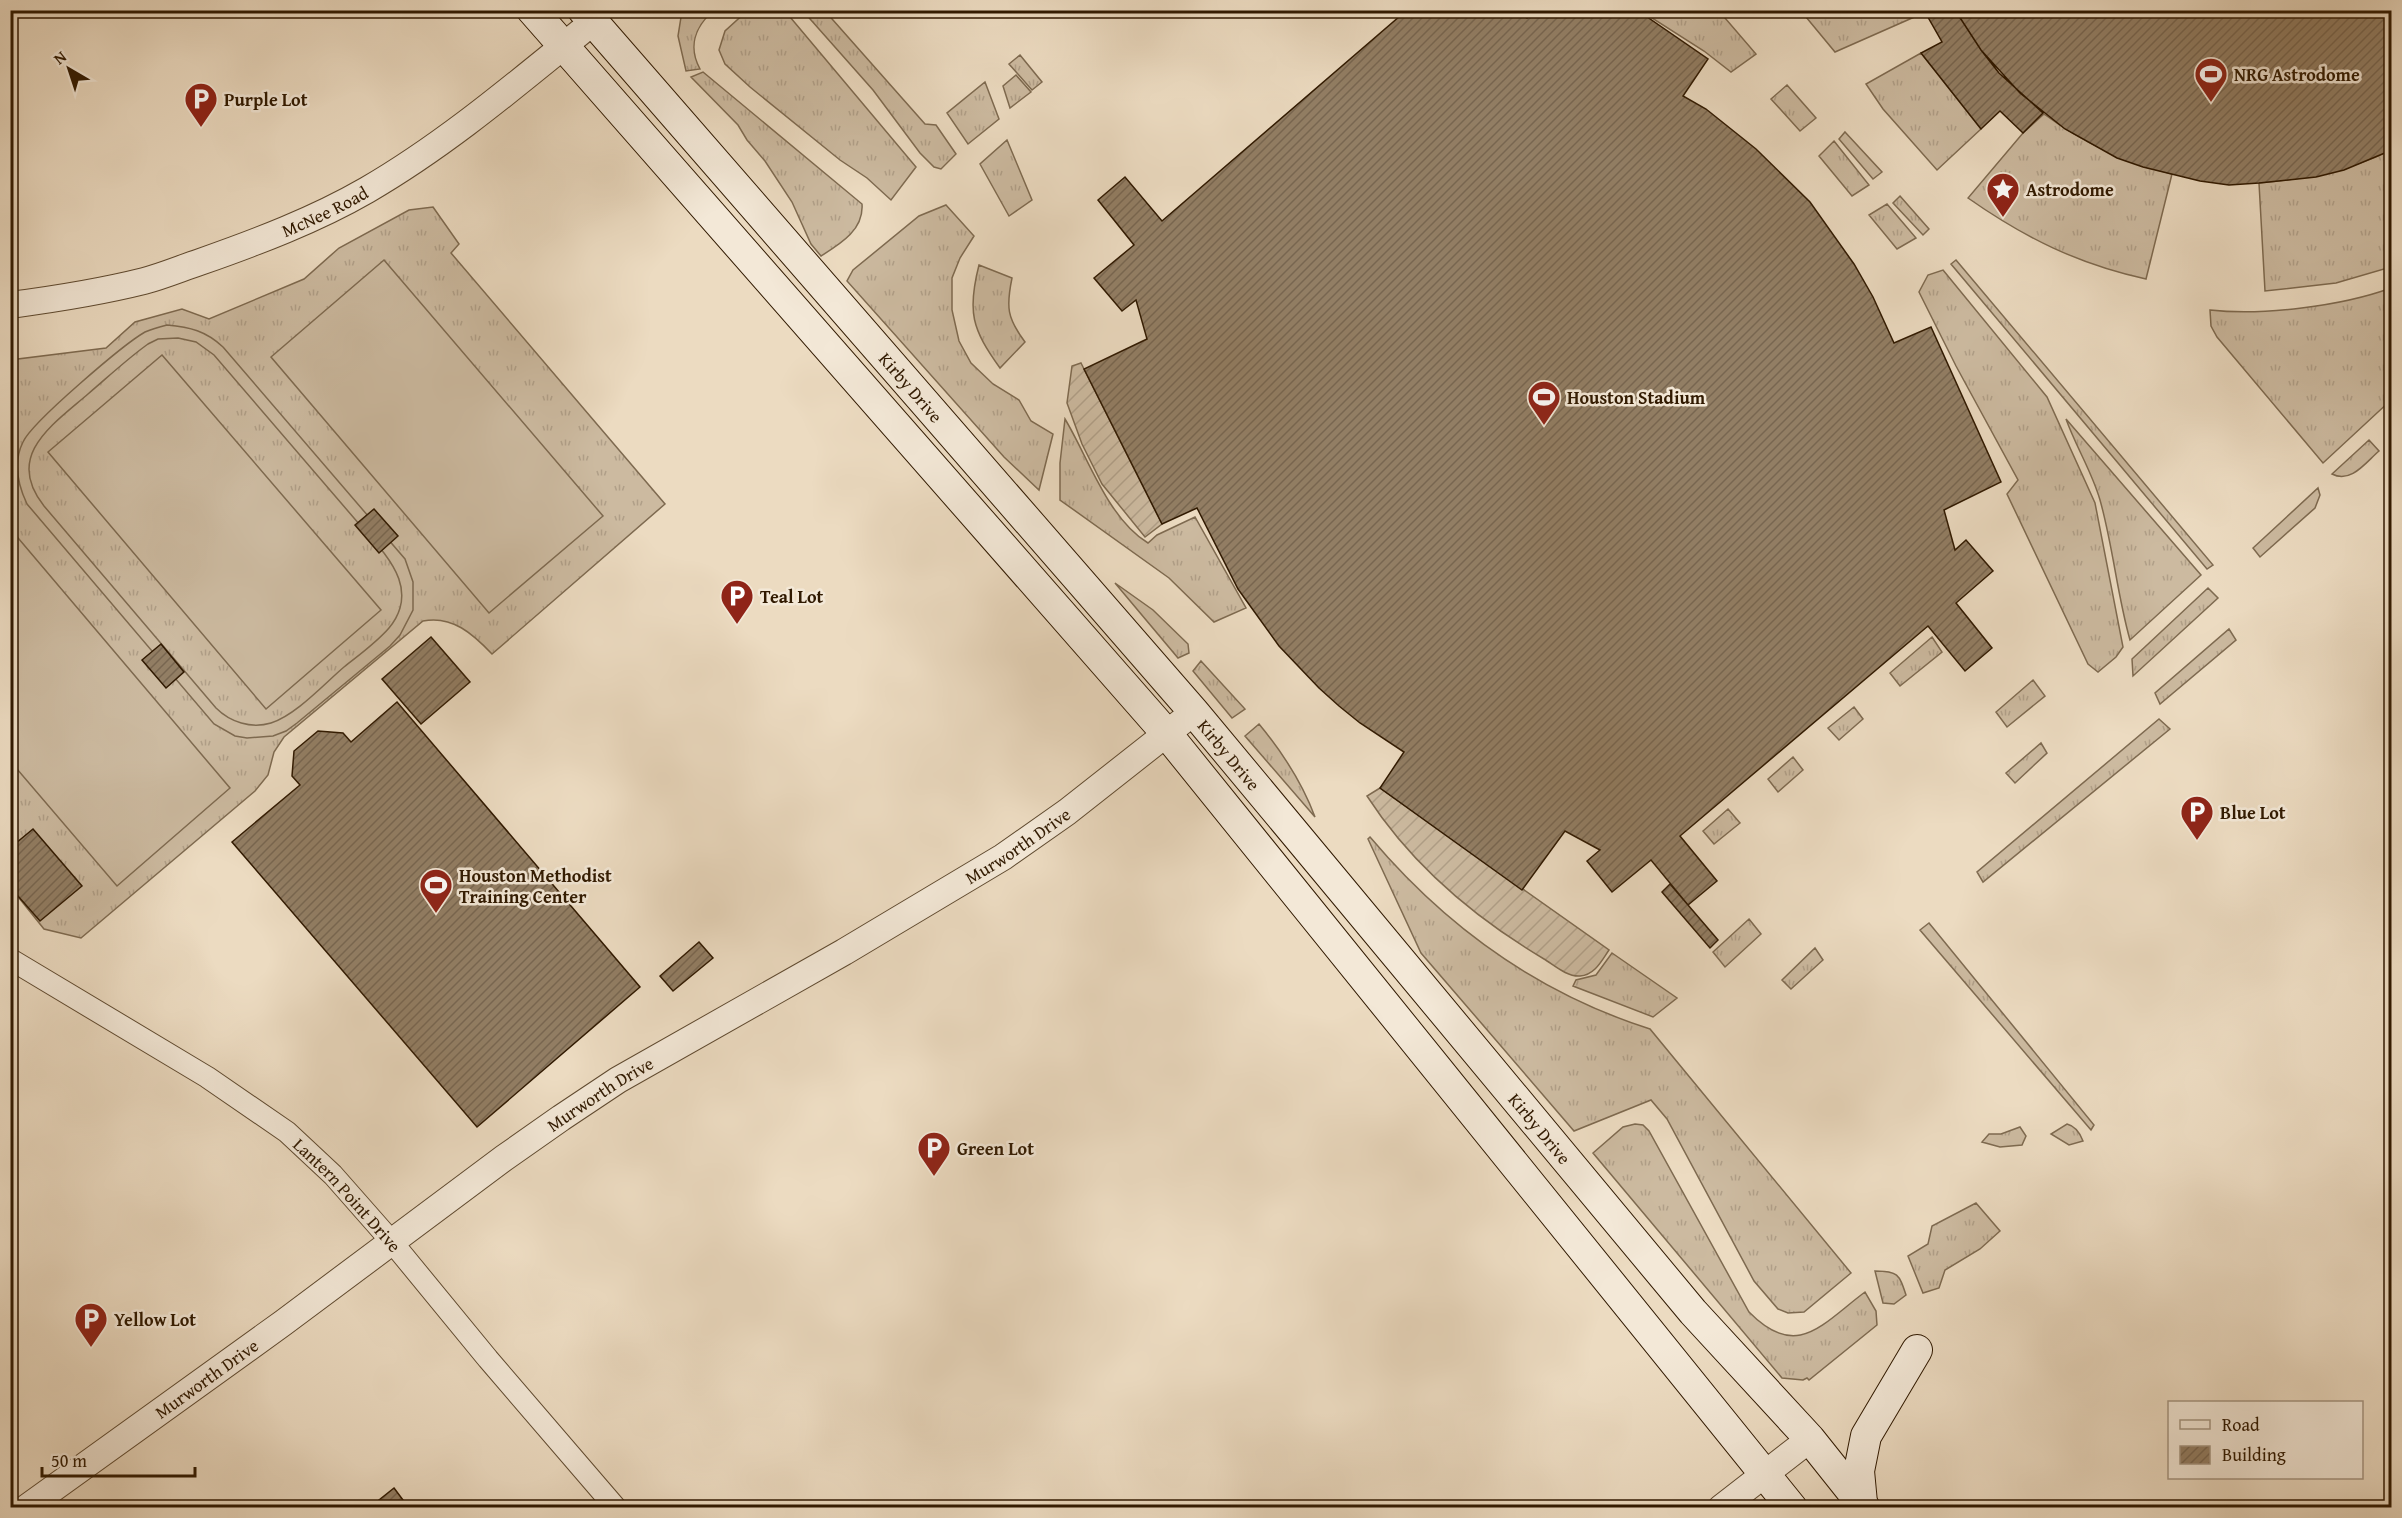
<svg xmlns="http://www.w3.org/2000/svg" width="2402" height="1518" font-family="'Gentium Book Plus',serif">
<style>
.grass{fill:url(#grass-tufts);stroke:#7e6a50;stroke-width:1.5}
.garden{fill:url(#garden-furrows);stroke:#7e6a50;stroke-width:1.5}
.pitch{fill:#ccbaa0;stroke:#7e6a50;stroke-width:1.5;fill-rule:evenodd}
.building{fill:url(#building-hatch);stroke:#301900;stroke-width:1.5}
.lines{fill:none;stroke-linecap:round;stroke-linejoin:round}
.minor-casing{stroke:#5f4a30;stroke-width:23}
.tertiary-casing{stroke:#5f4a30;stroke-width:28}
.secondary-casing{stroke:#301900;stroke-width:32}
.minor{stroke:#f3e8d7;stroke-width:21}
.tertiary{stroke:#f3e8d7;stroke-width:26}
.secondary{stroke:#f3e8d7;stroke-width:30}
.labels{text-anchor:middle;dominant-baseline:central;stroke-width:5;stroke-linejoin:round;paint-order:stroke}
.poi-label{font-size:18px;font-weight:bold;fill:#301900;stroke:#f3e8d7;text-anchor:start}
.street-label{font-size:18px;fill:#301900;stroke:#f3e8d7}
</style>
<defs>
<pattern id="grass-tufts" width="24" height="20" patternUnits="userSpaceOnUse" patternTransform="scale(1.5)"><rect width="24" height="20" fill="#ccbaa0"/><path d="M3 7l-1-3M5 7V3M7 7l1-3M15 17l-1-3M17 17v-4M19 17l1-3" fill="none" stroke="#b09f88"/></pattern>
<pattern id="garden-furrows" width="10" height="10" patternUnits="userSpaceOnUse" patternTransform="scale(1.5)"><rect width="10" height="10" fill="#ccbaa0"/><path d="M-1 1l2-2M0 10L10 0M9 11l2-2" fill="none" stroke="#b09f88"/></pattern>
<pattern id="building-hatch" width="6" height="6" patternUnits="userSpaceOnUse" patternTransform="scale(1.5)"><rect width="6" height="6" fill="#927e64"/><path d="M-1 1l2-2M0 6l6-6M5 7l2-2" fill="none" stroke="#786650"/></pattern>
</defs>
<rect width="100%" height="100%" fill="#ecdbc1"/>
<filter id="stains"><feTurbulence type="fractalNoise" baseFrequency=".00333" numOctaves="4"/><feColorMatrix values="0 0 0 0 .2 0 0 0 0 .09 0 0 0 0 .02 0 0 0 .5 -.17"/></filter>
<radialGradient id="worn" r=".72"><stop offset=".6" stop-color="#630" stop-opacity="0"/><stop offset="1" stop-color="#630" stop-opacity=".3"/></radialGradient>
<path class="grass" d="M682,11H713C695,27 688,47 700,69L686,71L678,36Z
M747,11H785L916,167L891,200L867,178L840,160L750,87L725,64L719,50L725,31Z
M803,11H825L925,124L936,125L956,154L941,169L934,167L920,153L873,90Z
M1641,11H1719L1756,54L1731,72L1704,51Z
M1801,11H1928L1835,52Z
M1921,53L1981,129L1937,170L1883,109L1866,84Z
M1020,55L1042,82L1032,90L1009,64Z
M703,72L862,204C864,230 840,244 821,256L811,244L792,202L765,161L747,140L738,125L691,77Z
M1016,75L1031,92L1010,108L1003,86Z
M985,82L999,119L968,144L947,113Z
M1787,85L1816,118L1800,131L1771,99Z
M2044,114C2083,143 2124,162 2172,174L2146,279C2078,264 2025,238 1968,198L2023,133Z
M1845,132L1882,172L1873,179L1839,139Z
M1007,140L1032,200L1009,216L980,164Z
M1834,141L1869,185L1852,196L1819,156Z
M2391,150V267L2336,283L2265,291L2259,183C2306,179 2348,171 2391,150Z
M1900,196L1929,229L1923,235L1893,203Z
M1887,204L1916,238L1897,249L1869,215Z
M946,205L974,236L960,258L952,278V310L959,341L971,363L993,384L1019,400L1031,421L1053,434L1039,490L1004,457L847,281L853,270L919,216Z
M433,207L459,244L451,253L665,504L492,654C473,634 452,615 423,621L284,737L274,752L268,775L255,791L81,938L44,929L11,888L10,360L106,348L135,322L182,309L209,319L304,279L339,248L409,210Z
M1956,260L2213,565L2207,569L1951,264Z
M979,265L1012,278C1006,307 1007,318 1025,342L1000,368C972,329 967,312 979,265Z
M1943,270L2047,397L2095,503L2123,647L2116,657L2098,672L2088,664L2007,494L2018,480L1956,366L1919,292L1928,275Z
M2391,288V400L2323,463L2217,337L2211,326L2210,310C2262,316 2342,306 2391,288Z
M1065,419C1088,457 1108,519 1148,543L1157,535L1195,517L1246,608L1214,622L1169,578L1060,500V463Z
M2066,419L2201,575L2130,640C2117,594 2113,546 2100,500C2092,472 2076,447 2066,419Z
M2369,440L2379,451C2366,462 2351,484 2332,474Z
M2318,488L2320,495L2315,508L2260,557L2253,548Z
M1115,583L1153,610L1188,644L1189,653L1178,658Z
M2208,588L2218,598L2133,676L2132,659Z
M2229,629L2236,640L2160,704L2155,693Z
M1932,637L1942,652L1900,686L1890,673Z
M1201,661L1245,709L1232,718L1193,671Z
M2033,680L2045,696L2007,727L1996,712Z
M1854,707L1863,719L1839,740L1828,728Z
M2159,719L2170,729L1983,882L1977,872Z
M1259,724C1283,753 1302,782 1315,817L1245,736Z
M2041,743L2047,753L2015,783L2006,773Z
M1793,757L1803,770L1778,792L1768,779Z
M1728,809L1740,823L1714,844L1703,831Z
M1370,837C1445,926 1537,993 1650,1029L1851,1273L1804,1312L1788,1313L1778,1309L1754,1281L1667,1119L1651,1100L1574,1131L1421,953L1368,839Z
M1749,919L1761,934L1725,967L1713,952Z
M1929,923L2094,1125L2091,1130L1920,930Z
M1815,948L1823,960L1791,989L1782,980Z
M1612,953L1677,998L1653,1017L1573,986L1576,980L1596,975Z
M1635,1124L1643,1125L1649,1131L1749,1312C1797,1361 1822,1324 1865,1292L1876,1311L1877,1325L1809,1380L1807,1378L1803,1380L1782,1378L1593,1153L1623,1127Z
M2067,1124C2075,1126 2080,1133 2083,1141L2069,1145L2051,1134Z
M2020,1127L2026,1136L2022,1145L2000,1147L1982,1142L1989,1134H2001Z
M1976,1203L2000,1231L1980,1249L1945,1270L1939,1288L1923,1293L1908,1256L1928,1244L1932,1226Z
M1875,1271C1898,1271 1899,1274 1906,1295L1894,1304L1883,1303Z"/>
<path class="garden" d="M1081,363L1162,524L1145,537L1102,484L1082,444L1067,403L1072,366Z
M1380,788L1609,950C1602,960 1595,975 1580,976C1567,977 1554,965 1544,959C1475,918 1411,864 1367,796Z"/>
<path class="pitch" d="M384,260L603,516L489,613L271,357Z
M167,325C190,327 206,331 223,347L405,559L413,582V610L400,635L390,646L297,723L286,731L273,736L247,738L235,736L214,724L27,504C18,485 13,462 23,442C32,422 124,344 145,332C152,329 159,327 167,325ZM178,338L196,342L214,355L384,553C396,569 406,587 400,608C398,615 394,622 389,628C376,643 359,655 344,667C324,684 296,715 271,723C251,729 230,722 216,708L44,506C4,456 52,425 88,394C108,377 127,359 148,344L158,339Z
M162,355L381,610L266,709L48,452Z
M13,532L230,788L117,886L11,762L10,534Z"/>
<path class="building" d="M1407,10H1511L1527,18L1532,10H1637L1708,59L1683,96L1706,109L1756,149L1810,202L1854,264L1873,297L1894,343L1931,327L2001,482L1944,510L1955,550L1966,540L1993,571L1956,603L1992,648L1965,671L1928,626L1680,836L1717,881L1688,905L1651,860L1612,892L1587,861L1600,850L1565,831L1522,890L1380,788L1404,752L1360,723L1339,706L1319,688L1279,646L1238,589L1197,508L1162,524L1084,369L1147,339L1136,300L1122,311L1094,278L1134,245L1098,200L1125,177L1162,221Z
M1928,10H1955L1981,50L1999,73L2043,113L2023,133L2000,111L1981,129L1921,53L1942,42L1925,12Z
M1955,10H2392V150L2344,170L2316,177L2259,183L2229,185L2200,181L2143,167L2117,158L2065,129L2020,93L1981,50Z
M374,509L398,536L379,553L355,525Z
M431,637L470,682L421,724L382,679Z
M161,644L184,672L166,688L142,660Z
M397,702L640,987L477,1127L232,842L300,785L292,776L294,751L318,731L343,733L351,742Z
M33,829L82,886L40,921L10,887V848Z
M1670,884L1718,940L1710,948L1662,892Z
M699,942L713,958L673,991L660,976Z
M394,1488L409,1508H369Z"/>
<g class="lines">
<defs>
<g id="minor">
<path id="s1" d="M10,959L207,1077L287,1132L333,1175L392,1242L488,1359L616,1508"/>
</g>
<g id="tertiary">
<path id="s2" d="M10,305C56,299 100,292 144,281C163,276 182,268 200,262C257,242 315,220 367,190C448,143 520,81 593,22"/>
<path id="s3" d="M26,1508L283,1323L504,1158L561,1118L618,1080L844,952L1003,857L1067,812L1194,712"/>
<path d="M1721,1508L1810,1439"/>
</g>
<g id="secondary">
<path d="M532,10L1167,734L1792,1508"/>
<path id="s4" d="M583,10L1194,712L1693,1312L1810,1439L1865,1508"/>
<path d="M1862,1503L1859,1471L1866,1436L1917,1350"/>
</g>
</defs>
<use href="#minor" class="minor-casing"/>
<use href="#tertiary" class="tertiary-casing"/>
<use href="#secondary" class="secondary-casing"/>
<use href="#minor" class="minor"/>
<use href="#tertiary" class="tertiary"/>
<use href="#secondary" class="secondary"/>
</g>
<defs>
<symbol id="stadium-pin" viewBox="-11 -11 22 30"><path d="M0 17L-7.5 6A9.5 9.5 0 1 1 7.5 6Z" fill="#8f2418" stroke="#f3e8d7"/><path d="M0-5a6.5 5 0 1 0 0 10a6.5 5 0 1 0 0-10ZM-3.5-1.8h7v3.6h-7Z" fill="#fff"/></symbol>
<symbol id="parking-pin" viewBox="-11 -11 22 30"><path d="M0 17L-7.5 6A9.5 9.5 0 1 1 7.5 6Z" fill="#8f2418" stroke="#f3e8d7"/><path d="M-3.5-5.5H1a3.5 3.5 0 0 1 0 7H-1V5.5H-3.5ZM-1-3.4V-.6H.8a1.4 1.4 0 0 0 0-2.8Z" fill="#fff"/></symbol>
<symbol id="sight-pin" viewBox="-11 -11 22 30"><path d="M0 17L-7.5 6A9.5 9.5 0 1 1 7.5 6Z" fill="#8f2418" stroke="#f3e8d7"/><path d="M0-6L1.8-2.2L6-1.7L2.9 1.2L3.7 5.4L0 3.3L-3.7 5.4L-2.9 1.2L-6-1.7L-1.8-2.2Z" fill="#fff"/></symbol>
</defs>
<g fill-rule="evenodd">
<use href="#stadium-pin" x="2192" y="55" width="38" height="52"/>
<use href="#parking-pin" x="182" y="80" width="38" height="52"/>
<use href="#sight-pin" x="1984" y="170" width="38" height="52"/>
<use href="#stadium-pin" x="1525" y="378" width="38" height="52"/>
<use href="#parking-pin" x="718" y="577" width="38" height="52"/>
<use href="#parking-pin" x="2178" y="793" width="38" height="52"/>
<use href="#stadium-pin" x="417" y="866" width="38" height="52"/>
<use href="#parking-pin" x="915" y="1129" width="38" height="52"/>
<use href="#parking-pin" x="72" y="1300" width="38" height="52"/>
</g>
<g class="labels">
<g class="poi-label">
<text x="2234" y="74">NRG Astrodome</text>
<text x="224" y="99">Purple Lot</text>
<text x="2026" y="189">Astrodome</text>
<text x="1567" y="397">Houston Stadium</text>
<text x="760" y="596">Teal Lot</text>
<text x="2220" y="812">Blue Lot</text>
<text x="459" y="875">Houston Methodist<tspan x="459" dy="21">Training Center</tspan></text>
<text x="957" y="1148">Green Lot</text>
<text x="114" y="1319">Yellow Lot</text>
</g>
<g class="street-label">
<text stroke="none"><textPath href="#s2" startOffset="330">McNee Road</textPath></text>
<text stroke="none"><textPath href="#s4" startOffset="500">Kirby Drive</textPath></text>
<text stroke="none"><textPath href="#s4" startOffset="986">Kirby Drive</textPath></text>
<text stroke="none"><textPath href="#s3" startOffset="1194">Murworth Drive</textPath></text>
<text stroke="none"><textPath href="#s3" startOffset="708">Murworth Drive</textPath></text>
<text stroke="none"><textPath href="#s4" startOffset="1472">Kirby Drive</textPath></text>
<text stroke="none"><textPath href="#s1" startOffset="414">Lantern Point Drive</textPath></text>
<text stroke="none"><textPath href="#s3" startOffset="222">Murworth Drive</textPath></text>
</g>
</g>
<rect width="2402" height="1518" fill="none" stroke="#ecdbc1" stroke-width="36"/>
<rect x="12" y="12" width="2378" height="1494" fill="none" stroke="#301900" stroke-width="3"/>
<rect x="18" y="18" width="2366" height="1482" fill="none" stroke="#301900" stroke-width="1.5"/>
<rect x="2168" y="1401" width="195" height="78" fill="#f3e8d7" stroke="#a59581" stroke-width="1.5"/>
<rect x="2180" y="1420" width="30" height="9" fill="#f3e8d7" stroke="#a59581" stroke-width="1.5"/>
<text x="2222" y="1431" font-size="18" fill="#301900">Road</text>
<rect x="2180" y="1446" width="30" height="18" fill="url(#building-hatch)" stroke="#a59581" stroke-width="1.5"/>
<text x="2222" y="1461" font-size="18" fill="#301900">Building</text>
<g transform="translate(69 69) rotate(321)" stroke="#f3e8d7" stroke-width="4.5" paint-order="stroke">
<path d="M0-4.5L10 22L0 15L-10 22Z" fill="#301900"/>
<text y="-9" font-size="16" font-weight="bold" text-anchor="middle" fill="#301900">N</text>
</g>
<path d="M42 1467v9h153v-9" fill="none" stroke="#301900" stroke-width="3"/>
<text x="51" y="1467" font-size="18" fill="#301900" stroke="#f3e8d7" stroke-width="4.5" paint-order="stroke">50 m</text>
<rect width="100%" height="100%" filter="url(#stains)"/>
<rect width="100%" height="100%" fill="url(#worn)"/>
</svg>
